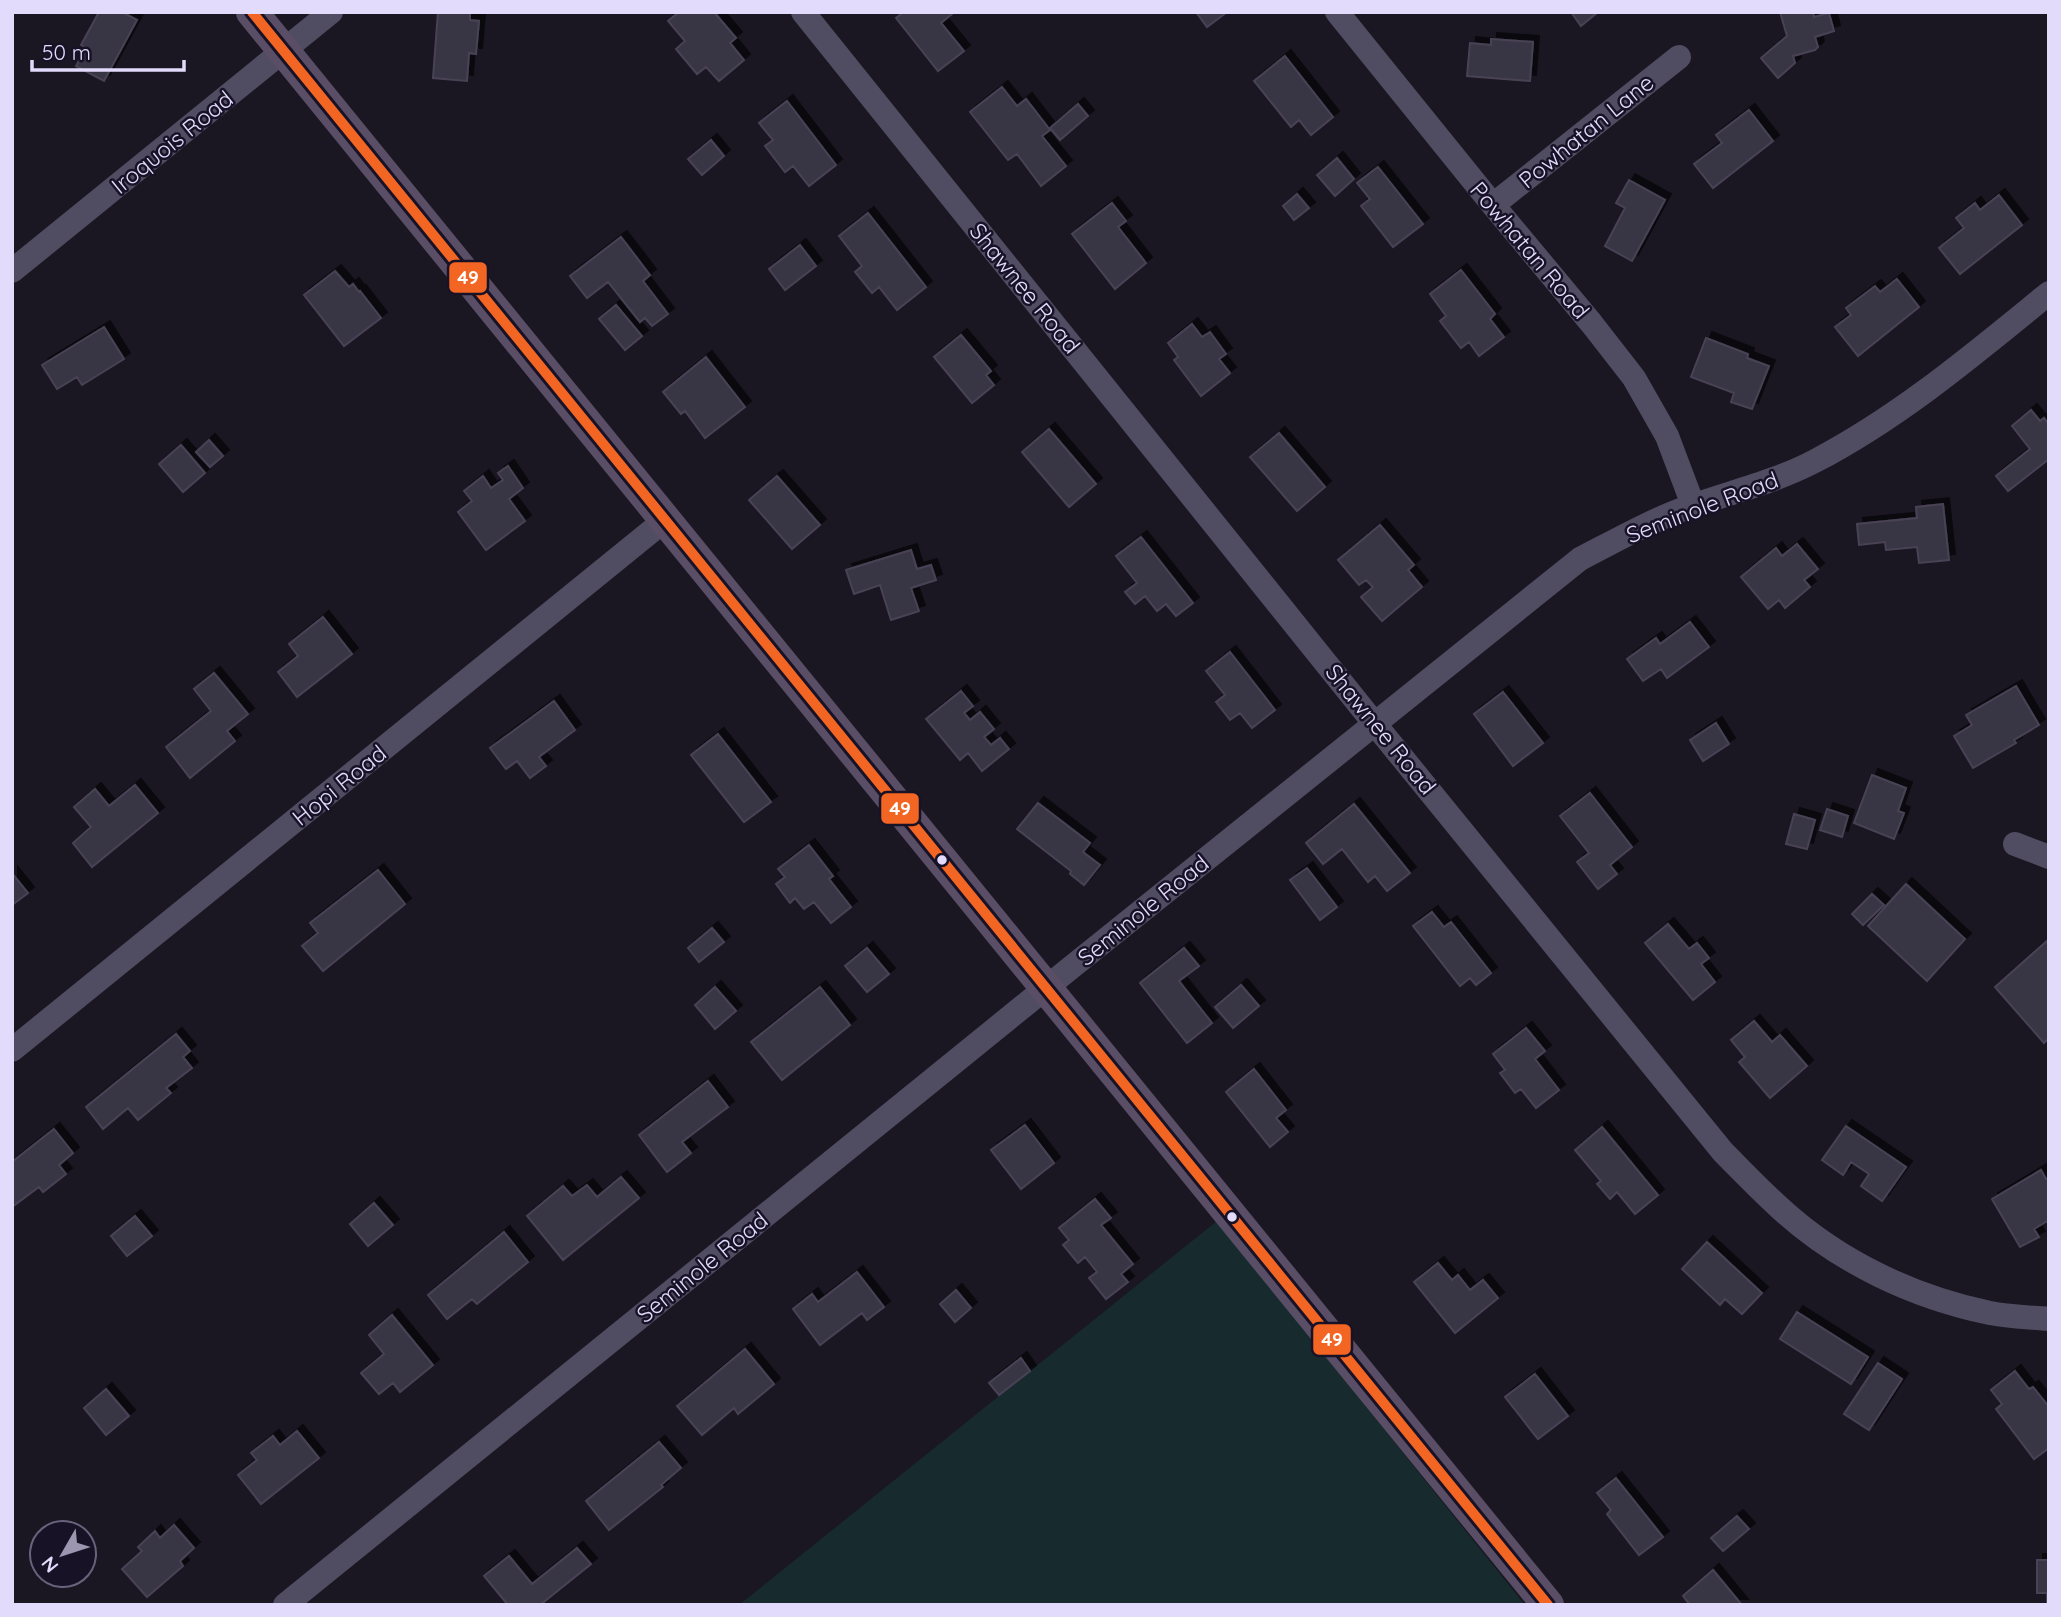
<svg xmlns="http://www.w3.org/2000/svg" width="2061" height="1617" font-family="Quicksand,sans-serif">
<style>
.green{fill:#172b2e}
.building{fill:#393544;stroke:#484355;stroke-width:2;filter:url(#shadow)}
.lines{fill:none;stroke-linecap:round;stroke-linejoin:round}
.minor{stroke:#504d62;stroke-width:24}
.major{stroke:#594e66;stroke-width:32}
.bus-1-casing{stroke:#181227;stroke-width:16}
.bus-1{stroke:#f26522;stroke-width:10}
.bus-dot{fill:#e2dbfc;stroke:#181227;stroke-width:2.5}
.labels{text-anchor:middle;dominant-baseline:central;stroke-width:5;stroke-linejoin:round;paint-order:stroke}
.street-label{font-size:23px;fill:#e2dbfc;stroke:#181227}
.line-badge{stroke:#181227;stroke-width:2.5}
.badge-label{font-size:19px;text-anchor:middle;font-weight:bold;fill:#fff}
</style>
<defs>
<filter id="shadow"><feDropShadow dx="6" dy="-6" stdDeviation="0" flood-color="#0009"/></filter>
</defs>
<rect width="100%" height="100%" fill="#1a1722"/>
<path class="green" d="M1217,1221L1525,1605H739Z"/>
<path class="building" d="M99,12H122L137,20L104,81L76,66L86,48L81,45Z
M438,12H470V20L479,21L476,54L469,53L467,81L433,78Z
M679,12H714L736,38L730,43L744,60L719,81L706,67L697,74L676,49L685,41L668,21Z
M904,12H951L952,14L941,23L964,51L938,71L896,18Z
M1196,12H1227L1207,27Z
M1571,12H1598L1581,26Z
M1780,12H1813L1814,17L1829,13L1834,31L1815,37L1818,47L1815,50L1793,56L1795,63L1778,78L1761,58L1787,36Z
M1491,39L1533,42L1530,81L1467,76L1470,43L1491,45Z
M1285,56L1333,117L1311,135L1299,120L1291,127L1254,81Z
M1002,87L1017,106L1026,99L1050,130L1042,136L1066,166L1041,186L1017,154L1008,160L970,112Z
M787,101L836,165L809,186L793,166L785,172L765,146L773,140L759,123Z
M1078,104L1088,116L1060,140L1050,128Z
M1749,110L1773,141L1713,188L1694,164L1722,143L1716,135Z
M711,140L724,156L702,175L688,159Z
M1337,158L1354,179L1335,196L1317,175Z
M1378,167L1423,224L1393,247L1361,206L1370,199L1357,183Z
M1629,180L1665,200L1632,261L1605,246L1625,208L1616,203Z
M1297,194L1309,208L1294,220L1283,206Z
M1999,195L2022,225L1960,274L1939,248L1964,228L1956,218L1975,203L1980,210Z
M1112,203L1126,221L1118,227L1146,263L1115,289L1072,234Z
M868,213L926,287L897,310L879,287L872,293L855,272L862,266L839,236Z
M621,237L650,275L643,281L668,314L652,326L645,318L640,322L608,282L587,298L570,276Z
M800,245L816,266L785,290L769,269Z
M1461,270L1495,314L1490,319L1504,337L1479,356L1469,342L1461,348L1440,321L1446,316L1430,294Z
M335,271L349,287L353,284L359,292L360,291L381,318L344,346L304,295Z
M1897,279L1919,307L1858,356L1835,327L1851,315L1846,308L1875,286L1880,292Z
M616,305L642,336L625,350L599,319Z
M1192,324L1202,337L1210,332L1226,354L1219,359L1230,373L1201,396L1174,360L1178,357L1168,343Z
M104,327L124,359L82,385L77,377L57,389L42,365Z
M961,335L991,371L986,375L994,385L972,403L934,357Z
M1706,338L1748,354L1747,358L1769,366L1752,409L1731,402L1734,393L1691,377Z
M706,357L745,407L705,438L685,411L681,414L663,392Z
M2031,410L2040,421L2044,418L2049,425V459L2008,491L1996,476L2030,449L2012,426Z
M1049,429L1096,484L1069,507L1022,452Z
M1279,433L1325,487L1297,511L1250,457Z
M209,440L223,456L210,467L196,452Z
M181,445L205,473L183,492L159,464Z
M508,466L523,488L509,499L525,521L486,550L458,512L472,501L464,491L483,476L491,488L503,480L498,473Z
M777,476L820,525L792,549L749,500Z
M1943,504L1949,560L1919,563L1917,547L1886,550L1885,542L1859,545L1857,524L1917,518L1916,507Z
M1380,525L1414,565L1408,570L1422,587L1382,621L1361,597L1373,587L1366,580L1359,585L1338,560Z
M1141,537L1193,603L1176,616L1166,604L1157,611L1145,596L1135,604L1125,592L1137,583L1116,556Z
M1797,544L1818,569L1804,580L1810,587L1785,608L1779,600L1768,609L1741,577L1776,548L1782,556Z
M911,550L917,569L931,565L936,580L911,588L919,611L891,620L880,585L854,594L846,570Z
M323,617L352,654L297,697L278,672L298,656L289,644Z
M1690,622L1709,647L1667,678L1661,669L1643,681L1627,659L1656,638L1660,644Z
M1230,652L1275,710L1252,728L1240,713L1230,720L1216,702L1225,695L1206,671Z
M214,673L248,714L227,731L235,741L190,778L166,747L211,711L194,689Z
M2016,686L2039,725L2014,740L2016,743L1973,768L1954,736L1972,725L1966,715Z
M961,691L973,706L964,713L970,720L980,712L994,729L984,737L991,745L1000,738L1009,749L982,771L968,753L960,760L926,719Z
M1503,692L1543,743L1513,766L1474,714Z
M554,701L575,730L539,757L546,766L530,778L517,761L506,769L490,748Z
M1716,723L1729,744L1703,761L1690,740Z
M718,734L771,802L744,822L691,755Z
M1872,775L1906,788L1898,811L1904,813L1894,839L1854,823Z
M135,785L158,813L92,867L73,843L91,827L74,807L95,789L109,806Z
M1590,793L1632,847L1610,865L1617,874L1598,889L1577,862L1589,853L1560,816Z
M1038,803L1090,843L1083,852L1100,865L1084,885L1070,874L1071,871L1017,829Z
M1354,804L1410,873L1387,891L1375,876L1368,882L1342,849L1323,864L1306,843Z
M1827,809L1848,816L1842,837L1820,830Z
M1794,814L1815,820L1807,849L1786,844Z
M809,845L833,876L829,879L851,907L831,923L814,902L804,909L795,898L790,903L776,884L785,877L778,869Z
M1307,868L1337,907L1320,920L1290,880Z
M378,870L405,904L323,971L302,946L318,933L310,923Z
M12,873L28,893L12,905Z
M1906,884L1965,939L1927,981L1868,926Z
M1872,894L1884,905L1863,925L1852,914Z
M1432,912L1444,927L1451,922L1491,973L1476,985L1470,978L1460,986L1413,926Z
M1668,924L1689,949L1697,943L1709,958L1701,964L1715,982L1693,1000L1645,943Z
M712,928L724,942L699,962L688,948Z
M2048,940L2049,1038L2044,1043L1995,987Z
M867,948L889,974L867,992L845,966Z
M1184,948L1199,966L1179,981L1212,1023L1187,1043L1140,983Z
M1241,985L1259,1006L1233,1028L1215,1007Z
M715,987L736,1011L715,1029L695,1005Z
M820,987L850,1025L782,1080L751,1042Z
M1754,1021L1772,1042L1780,1035L1807,1066L1770,1098L1739,1062L1745,1057L1731,1040Z
M1526,1028L1545,1051L1535,1059L1559,1090L1536,1108L1521,1089L1515,1093L1500,1073L1505,1070L1493,1054Z
M176,1034L190,1051L183,1057L192,1068L166,1088L171,1093L138,1120L128,1108L103,1129L86,1107Z
M1254,1069L1286,1110L1276,1118L1288,1132L1270,1147L1226,1092Z
M708,1081L728,1107L682,1142L691,1153L667,1172L639,1135Z
M1025,1125L1054,1163L1021,1189L991,1150Z
M1846,1126L1906,1167L1882,1201L1861,1186L1869,1174L1851,1162L1843,1175L1822,1160Z
M1602,1127L1658,1195L1635,1214L1617,1192L1610,1199L1597,1184L1601,1181L1575,1150Z
M54,1129L73,1153L59,1165L66,1174L43,1192L39,1187L12,1207V1162Z
M2041,1170L2046,1179L2049,1178V1220L2034,1229L2039,1237L2020,1247L1992,1199Z
M621,1177L639,1198L563,1260L527,1216L563,1186L572,1196L587,1185L597,1197Z
M1095,1199L1111,1218L1101,1225L1133,1264L1121,1274L1128,1282L1106,1299L1089,1278L1097,1272L1085,1257L1078,1263L1063,1245L1069,1240L1059,1228Z
M374,1203L393,1225L368,1246L350,1224Z
M135,1216L152,1236L127,1256L111,1236Z
M504,1232L528,1262L477,1304L472,1299L447,1319L428,1295Z
M1707,1242L1762,1293L1742,1314L1725,1299L1720,1305L1682,1269Z
M1438,1263L1452,1280L1458,1275L1470,1290L1483,1280L1498,1298L1455,1333L1414,1282Z
M857,1272L884,1307L867,1320L862,1313L820,1345L793,1309L812,1294L818,1302Z
M956,1290L971,1308L955,1322L940,1304Z
M1797,1312L1868,1357L1851,1384L1780,1339Z
M392,1315L433,1365L400,1392L393,1383L379,1394L361,1373L384,1354L369,1335Z
M745,1349L774,1384L738,1414L734,1408L702,1435L677,1406Z
M1021,1358L1030,1371L999,1395L989,1383Z
M1878,1363L1902,1379L1869,1430L1844,1414Z
M2015,1371L2029,1389L2033,1387L2049,1407V1448L2034,1459L1996,1409L2002,1404L1991,1390Z
M1535,1374L1568,1416L1538,1439L1505,1397Z
M106,1389L129,1416L106,1435L84,1408Z
M297,1431L319,1458L261,1504L238,1475L257,1460L251,1453L273,1436L280,1445Z
M659,1442L681,1468L661,1485L663,1487L609,1530L586,1501Z
M1616,1478L1663,1537L1639,1555L1607,1514L1611,1510L1597,1493Z
M1737,1516L1749,1529L1723,1551L1711,1538Z
M174,1525L194,1548L180,1561L183,1566L147,1597L122,1569L142,1551L138,1547L155,1531L160,1538Z
M2049,1536V1605H2047V1593H2037V1560H2049Z
M577,1548L591,1564L540,1605H508L484,1576L509,1556L532,1584Z
M1713,1570L1742,1605H1690L1683,1596Z"/>
<g class="lines">
<path class="minor" d="M803,12L1374,723L1723,1152C1742,1171 1761,1191 1781,1209C1839,1262 1913,1297 1990,1313C2009,1317 2029,1317 2049,1319
M1337,12L1493,205L1592,324L1634,378L1667,436L1693,505
M1493,205L1679,57
M12,271L331,12
M2015,844L2049,857
M12,1050L665,520
M285,1605L1068,970L1580,559C1617,540 1655,518 1695,505C1735,491 1777,481 1815,461C1901,416 1974,354 2049,293"/>
<path class="major" d="M252,12L1548,1605"/>
<defs>
<path id="bus-1" d="M252,12L1548,1605"/>
</defs>
<use href="#bus-1" class="bus-1-casing"/>
<use href="#bus-1" class="bus-1"/>
</g>
<g class="bus-dot">
<circle cx="942" cy="860" r="6"/>
<circle cx="1232" cy="1217" r="6"/>
</g>
<g class="labels">
<g class="street-label">
<text transform="translate(1586 131) rotate(-39)">Powhatan Lane</text>
<text transform="translate(172 142) rotate(-39)">Iroquois Road</text>
<text transform="translate(1530 250) rotate(50)">Powhatan Road</text>
<text transform="translate(1025 288) rotate(51)">Shawnee Road</text>
<text transform="translate(1702 507) rotate(-21)">Seminole Road</text>
<text transform="translate(1381 729) rotate(51)">Shawnee Road</text>
<text transform="translate(339 785) rotate(-39)">Hopi Road</text>
<text transform="translate(1143 910) rotate(-39)">Seminole Road</text>
<text transform="translate(702 1267) rotate(-39)">Seminole Road</text>
</g>
</g>
<g class="line-badge">
<rect x="448" y="261" width="40" height="33" rx="7" fill="#f26522"/>
<rect x="880" y="792" width="40" height="33" rx="7" fill="#f26522"/>
<rect x="1312" y="1323" width="40" height="33" rx="7" fill="#f26522"/>
</g>
<g class="badge-label">
<text x="468" y="284">49</text>
<text x="900" y="815">49</text>
<text x="1332" y="1346">49</text>
</g>
<rect width="2061" height="1617" fill="none" stroke="#e2dbfc" stroke-width="28"/>
<g transform="translate(63 1554) rotate(231)"><circle r="33" fill="#181227" stroke="#69627c" stroke-width="2"/>
<path d="M0-5L12 26L0 18L-12 26Z" fill="#9c96b0"/>
<text y="-10" font-size="19" font-weight="bold" text-anchor="middle" fill="#e2dbfc">N</text>
</g>
<path d="M32 60v10h152v-10" fill="none" stroke="#e2dbfc" stroke-width="3.5"/>
<text x="42" y="60" font-size="21" fill="#e2dbfc" stroke="#181227" stroke-width="5" paint-order="stroke">50 m</text>
</svg>
